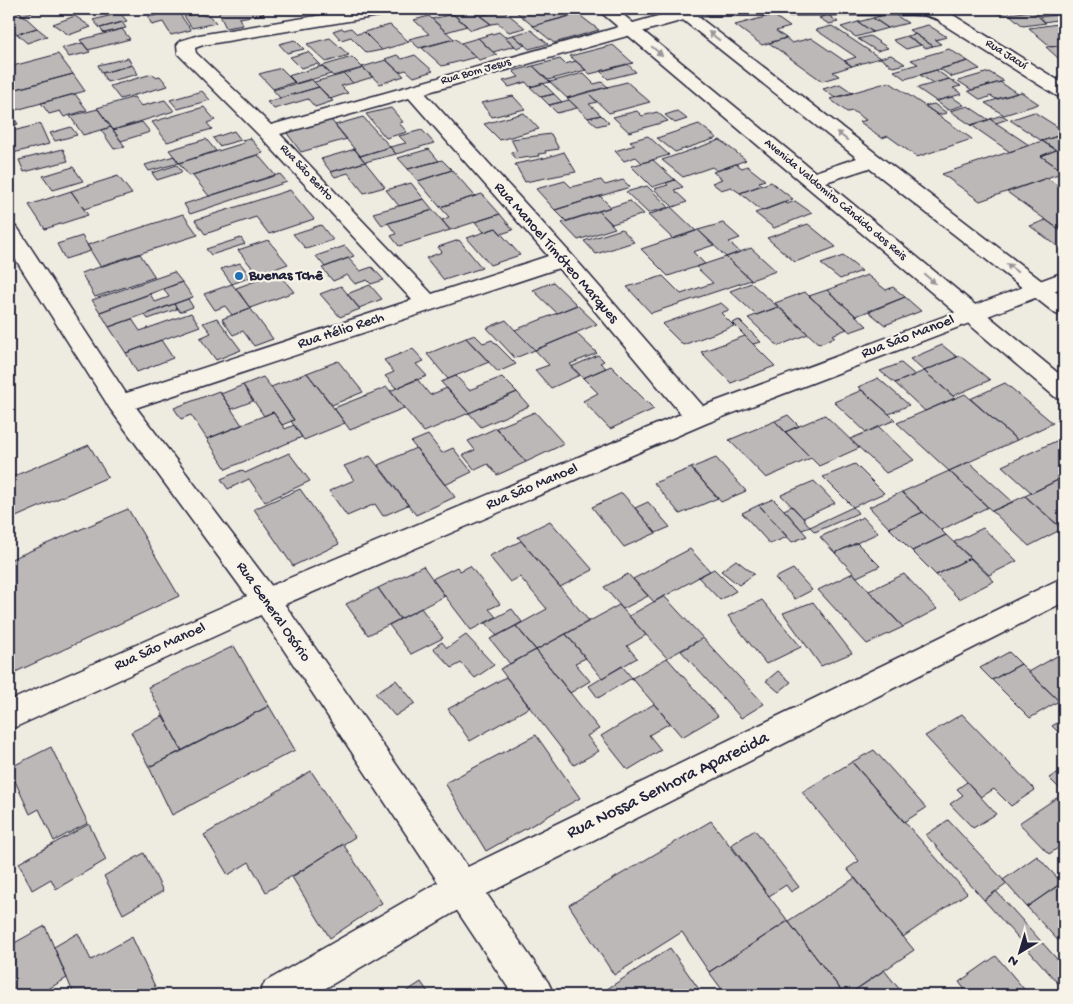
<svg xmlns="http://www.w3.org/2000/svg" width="1073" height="1004" font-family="'Gochi Hand',sans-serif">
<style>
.building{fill:#bbb8b7;stroke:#22223b}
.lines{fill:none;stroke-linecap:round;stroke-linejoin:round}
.lane-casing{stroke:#22223b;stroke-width:4}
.street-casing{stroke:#22223b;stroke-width:3}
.secondary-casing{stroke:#22223b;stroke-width:3}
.lane{fill:#f7f3e8;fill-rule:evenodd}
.street{fill:#f7f3e8;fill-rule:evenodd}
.secondary{fill:#f7f3e8;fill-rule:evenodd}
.oneway{fill:#97959a}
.poi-dot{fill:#1f6fb2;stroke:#f7f3e8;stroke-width:2}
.labels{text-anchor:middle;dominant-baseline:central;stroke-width:4.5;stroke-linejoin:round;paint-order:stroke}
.far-street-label{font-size:12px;fill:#22223b;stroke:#f7f3e8}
.street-label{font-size:15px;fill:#22223b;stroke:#f7f3e8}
.poi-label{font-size:15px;font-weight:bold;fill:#22223b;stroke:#f7f3e8;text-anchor:start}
.near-street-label{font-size:18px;fill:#22223b;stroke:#f7f3e8}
</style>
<rect width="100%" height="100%" fill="#eeebe1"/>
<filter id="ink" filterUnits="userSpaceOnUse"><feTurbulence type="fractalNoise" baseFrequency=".02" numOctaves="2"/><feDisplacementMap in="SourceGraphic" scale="10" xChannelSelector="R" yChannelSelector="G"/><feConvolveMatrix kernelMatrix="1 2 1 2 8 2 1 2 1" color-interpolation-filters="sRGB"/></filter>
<g filter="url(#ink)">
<path class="building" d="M15,9H43L23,15Z
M154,9H176L191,30L171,35L163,22L152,25L148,17L158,15Z
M217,9H261L264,14L239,18L243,25L226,28Z
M447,9H472L491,24L471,30Z
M513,9H584L587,11L533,26Z
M952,9H969L971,13H954Z
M992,9H1022L999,14Z
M16,10L23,15L37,28L17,34L9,27V12Z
M503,10L525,28L509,32L498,23L491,24L480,16Z
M1032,11L1046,23L1023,26L1009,14Z
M120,13L127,21L100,28L93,20Z
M201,13L204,16L210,15L216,23L192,28L184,16Z
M892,13L908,23L888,28L873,18Z
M453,14L467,26L446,32L432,19Z
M578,14L599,30L554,43L533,26Z
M773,15L790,27L776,31L786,38L762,45L735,25Z
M828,15L838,22L829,24L819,18Z
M1057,15L1063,19L1044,22L1039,17Z
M75,16L91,27L69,35L53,24Z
M429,16L432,19L454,39L419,48L409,39L429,34L414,20Z
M873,18L888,28L873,32L858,22Z
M122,22L126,28L104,33L100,28Z
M858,22L873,32L856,37L841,27Z
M1058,24L1064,30V45L1051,47L1029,28Z
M390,25L409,42L382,50L364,32Z
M928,25L947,37L935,40L941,44L933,46L909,30Z
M832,26L880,58L852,66L844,61L856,57L816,30Z
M37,28L47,36L27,43L17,34Z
M342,28L344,30L351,28L357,34L364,32L382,50L367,53L351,37L341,40L333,31Z
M122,29L130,39L88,50L80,40Z
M531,30L548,44L529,49L513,35Z
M499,32L515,46L493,52L478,38Z
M915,34L933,46L926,48L907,36Z
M513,35L525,45L517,48L505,37Z
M870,36L888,48L877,51L858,39Z
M907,36L921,45L906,49L893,40Z
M330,38L349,55L326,62L307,44Z
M478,38L493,52L497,55L479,60L461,43Z
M786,38L792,43L811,38L852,66L833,72L839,76L822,81L769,43Z
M454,39H456L476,57L442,66L422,48Z
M295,40L304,49L287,53L279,44Z
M83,43L90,52L69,57L62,48Z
M613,45L633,63L590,74L570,56Z
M1064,45V57L1058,58L1046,47Z
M949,49L968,61L905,79L894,71L918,64L911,60Z
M308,52L322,66L320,67L317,64L301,68L290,57Z
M58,54L73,74L9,91V67Z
M397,55L402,59L415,55L433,71L414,77L406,70L399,72L385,59Z
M891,55L905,64L893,67L880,58Z
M352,57L363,68L333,76L322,66Z
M128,58L132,65L102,73L98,65Z
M560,59L565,64L576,61L586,70L548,80L533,66Z
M386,60L404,76L380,84L362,67Z
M968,61L980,69L952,77L940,69Z
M627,64L636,72L608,79L600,71Z
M132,65L138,74L107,82L102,73Z
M322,66L331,74L296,84L288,76Z
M533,66L550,82L530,87L526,82L509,87L503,81L519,77L513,71Z
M281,68L295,82L273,89L259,74Z
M363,68L373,77L353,83L344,74Z
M936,70L949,79L933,83L920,75Z
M989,72L1004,81L972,90L958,81Z
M583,73L594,84L602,82L608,87L567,98L550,82Z
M73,74L85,91L9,112V91Z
M152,74L155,77L160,76L168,86L120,99L110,86Z
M344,74L353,83L341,86L348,93L330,99L314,82Z
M311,79L319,87L280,98L273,90Z
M949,79L961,86L953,88L962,94L936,101L917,88Z
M627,82L650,102L609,113L587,92Z
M889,82L925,106L972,139L917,157L888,136L882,138L860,122L866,120L853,111L847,112L830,99Z
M1000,82L1017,93L996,99L991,96L981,100L968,91Z
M543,83L554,94L541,97L530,87Z
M840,84L853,93L835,98L823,89Z
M319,87L333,101L315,107L308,99L274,109L267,102Z
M202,91L210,100L178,109L170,100Z
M587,92L597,102L589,104L601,115L588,118L567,98Z
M1021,92L1039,104L1004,115L985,103Z
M75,94L87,110L64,117L60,111L49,114L41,103Z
M554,94L562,102L549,105L541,97Z
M513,96L525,109L492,117L481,103Z
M134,97L141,106L165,100L174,111L113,130L97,108Z
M952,97L964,105L948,110L936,101Z
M569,100L577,108L557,113L549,105Z
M934,104L947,113L938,115L925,106Z
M968,106L989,120L971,125L950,111Z
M204,107L215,120L207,123L212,129L167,142L152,122Z
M391,108L403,122L399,123L407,132L386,138L366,114Z
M98,109L111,127L83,135L70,116Z
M637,111L642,116L657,112L668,121L629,132L613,117Z
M677,111L687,119L675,123L665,115Z
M9,112H10L18,124L9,127Z
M1034,112L1064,131V134L1042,141L1010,120Z
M524,113L539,129L500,140L484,124Z
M601,115L609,123L597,126L588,118Z
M1002,115L1008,119L996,123L990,119Z
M363,117L385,141L390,147L360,156L335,125Z
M990,119L1029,145L1010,152L971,125Z
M331,120L347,139L301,152L286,132Z
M142,122L150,132L121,141L113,130Z
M40,124L49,144L9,154V132Z
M699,124L717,138L675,152L657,138Z
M71,127L77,135L55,141L50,133Z
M111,127L121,141L125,147L114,149L101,130Z
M422,130L434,143L396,154L390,147L406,143L399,136Z
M234,131L241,140L219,146L213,138Z
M551,134L559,149L545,151L546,153L538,154L539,156L515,159L511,152L517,151L511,139Z
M1064,134V172L1041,156L1056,150L1042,141Z
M648,136L669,155L642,163L636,157L624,161L615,151L635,145L630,141Z
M250,138L263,153L189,176L179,163L244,143L242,140Z
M206,139L216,151L179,163L169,150Z
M720,140L746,160L717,171L712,167L683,177L662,160Z
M1042,141L1056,150L1041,156L1064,172L980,201L942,174Z
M390,147L396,154L365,162L360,156Z
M63,149L68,161L24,172L19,160Z
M355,149L365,162L331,172L321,159Z
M429,149L439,161L408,169L398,158Z
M564,152L576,172L525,182L515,164L545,158Z
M258,155L275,175L209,196L192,175Z
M174,156L179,163L149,171L145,165Z
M442,160L452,170L418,181L408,169Z
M653,160L675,180L652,187L631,166Z
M365,162L385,187L364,193L348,173L335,177L331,172Z
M736,164L742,168L747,166L765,180L759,182L762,185L740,193L731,187L721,190L712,183L722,179L713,172Z
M177,165L182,172L157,180L152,173Z
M73,167L83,181L53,190L43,176Z
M452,170L475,196L440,207L418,181Z
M280,174L287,182L190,214L184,204Z
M118,176L132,194L84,209L71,191Z
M1047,178L1064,190V233L1007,192Z
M601,180L605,185L623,180L630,187L555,210L536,189L565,181L571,187Z
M675,180L683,187L674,190L687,202L673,207L654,189L668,185L666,183Z
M771,182L793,199L762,211L740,193Z
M411,183L424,199L399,206L386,190Z
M647,186L669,207L648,213L626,192Z
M290,190L314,219L269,234L256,217L205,234L195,220Z
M71,191L88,215L45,229L29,205Z
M482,194L500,214L450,230L442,220L449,217L440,207Z
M600,196L611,207L566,221L555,210Z
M424,199L433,210L382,225L373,213Z
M630,201L644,214L612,224L599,211Z
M795,201L812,213L774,228L755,213L785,202L787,204Z
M671,207L696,231L673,239L648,215Z
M433,210L450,230L399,246L391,236L396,234L388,223Z
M599,211L615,228L578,240L562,223Z
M183,214L198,235L100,266L87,245Z
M500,214L513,230L501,234L496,228L484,232L475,222Z
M1046,220L1064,233V247L1060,248L1030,226Z
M723,223L740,238L729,242L740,252L726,257L698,230Z
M808,224L836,247L795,262L767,238Z
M321,225L333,240L306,249L293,234Z
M496,228L520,255L490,265L467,238Z
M622,229L634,242L596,254L584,241Z
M698,230L714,245L693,252L705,264L668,276L641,249Z
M82,236L91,251L65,259L57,244Z
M241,238L245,244L211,255L206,249Z
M268,240L288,264L258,275L238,250Z
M459,240L482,268L444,280L426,258L442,252L438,247Z
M345,246L354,256L325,267L316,256Z
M751,248L776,271L751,280L726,257Z
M140,254L155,277L95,297L81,273Z
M843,256L862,271L840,279L821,264Z
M726,257L751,280L651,313L627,287L663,276L681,294L713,283L696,267Z
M348,258L360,271L372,267L384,280L371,284L367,280L355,284L347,275L333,281L322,268Z
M240,263L251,277L232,284L221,269Z
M174,272L182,282L100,312L92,300Z
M278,273L294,292L250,308L236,288Z
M867,275L886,290L893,287L905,297L856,316L827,290Z
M182,282L193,297L109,327L100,312L150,294L155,302L169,297L164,289Z
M553,282L577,305L557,313L533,290Z
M751,283L763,294L778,307L756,315L730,291Z
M232,284L250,308L232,315L225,306L215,310L204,294Z
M370,285L382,299L359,308L347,294Z
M341,286L360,309L340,317L320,294Z
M827,290L856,316L867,326L850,332L809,296Z
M805,292L809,296L847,329L832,335L835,337L819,344L775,303Z
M905,297L921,311L885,325L869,312Z
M188,299L193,307L180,312L174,304Z
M721,303L729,310L721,313L734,326L683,345L662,324Z
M174,304L177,309L148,319L145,315Z
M577,305L597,324L535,350L515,330Z
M778,307L808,334L778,346L748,318Z
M250,308L273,339L254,346L243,331L233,335L222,319Z
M191,313L200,326L126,353L109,327L132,319L140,331Z
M217,318L241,350L216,360L200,338L211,333L203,323Z
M506,320L515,330L535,350L515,358L487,328Z
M739,320L761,342L753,344L732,323Z
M576,333L597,353L570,364L580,375L551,388L535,370L549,365L535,350Z
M475,335L483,343L492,340L516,364L498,372L466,338Z
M745,336L775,366L731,383L701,352Z
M466,338L489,362L448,379L427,354Z
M161,340L173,358L137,372L126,353Z
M942,345L957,357L924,371L910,359Z
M413,349L424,361L416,364L427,376L396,388L385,376L394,372L384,360Z
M598,355L604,361L600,363L606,368L583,378L571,367Z
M960,356L990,380L953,396L924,371Z
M338,361L363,392L332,405L307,373Z
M901,363L915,375L895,383L880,371Z
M611,366L654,409L610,429L583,401L598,393L583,378Z
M924,371L953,396L955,398L925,411L895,383Z
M307,373L345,423L304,440L291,421L294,420L271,387Z
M456,376L469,390L502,377L517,392L469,413L441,382Z
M263,377L271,387L294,420L282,425L273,412L264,416L243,385Z
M878,378L909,405L889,414L858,387Z
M417,379L430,395L447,388L469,413L424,432L390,391Z
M1005,383L1053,423L1017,440L970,399Z
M243,385L253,401L232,409L221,394Z
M387,387L404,408L350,430L334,408Z
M862,390L889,414L895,420L866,432L834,402Z
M219,391L242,425L207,439L191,415L181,419L174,408Z
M517,392L529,406L481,427L469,413Z
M965,394L1017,440L949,471L897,423Z
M273,412L285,429L294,425L302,437L226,469L207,439Z
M535,412L564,444L526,462L496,428Z
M788,415L799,426L785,432L775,421Z
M825,415L859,448L819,466L785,432Z
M775,421L811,458L766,478L729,440Z
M879,427L914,460L886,473L850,439Z
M496,428L526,462L497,475L488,464L475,470L463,455L475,450L468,441Z
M428,435L442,453L453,448L472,472L445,485L411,442Z
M1056,441L1064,448V477L1032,493L1002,466Z
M89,445L108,477L9,520V478Z
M416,448L455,497L416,515L378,465Z
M289,453L310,481L265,502L249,479L228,489L221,479L242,470L245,473Z
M370,456L408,505L383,516L375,504L347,516L329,491L354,480L344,466Z
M716,458L746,491L721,502L691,468Z
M969,462L1013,502L992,511L949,471Z
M855,464L884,493L853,507L823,477Z
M691,468L718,498L680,514L654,483Z
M949,471L988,507L941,530L902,492Z
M1064,477V522L1058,525L1025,496Z
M814,481L835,503L803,518L781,495Z
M300,489L339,544L293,566L254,509Z
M902,492L923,512L889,528L869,507Z
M622,493L656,533L624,547L592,507Z
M1025,496L1062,529L1029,546L992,511Z
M773,499L784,510L807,536L792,542L759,505Z
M648,502L670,527L656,533L635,508Z
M759,505L787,537L770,544L742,513Z
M792,506L803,518L810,527L802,530L784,510Z
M853,507L858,513L815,532L810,527Z
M128,509L179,596L9,675V560Z
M923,512L946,535L912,551L889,528Z
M863,517L878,533L835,553L820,537Z
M550,521L593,570L560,587L518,537Z
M983,528L1017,561L989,575L954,542Z
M946,535L970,558L936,575L912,551Z
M521,541L589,621L536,650L516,626L547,609L520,577L510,582L489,556Z
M857,543L880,566L857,577L835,553Z
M690,549L710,571L654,602L633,579Z
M970,558L994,581L959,599L936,575Z
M736,560L754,574L739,585L721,571Z
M423,566L445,596L400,619L378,588Z
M470,566L500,604L489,609L496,617L471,630L432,579L457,567L460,571Z
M714,569L736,591L720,600L698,577Z
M793,569L812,590L795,599L775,578Z
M853,573L869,591L903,627L867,644L818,590Z
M628,574L648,596L623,609L604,587Z
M904,574L937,609L903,627L869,591Z
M378,588L400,619L368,635L346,604Z
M664,596L703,638L667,658L629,616Z
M762,600L801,647L766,664L728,616Z
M813,602L852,653L821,666L783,613Z
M619,605L646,635L627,646L637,658L602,678L566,634Z
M421,608L443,638L411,654L389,625Z
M512,609L522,622L497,636L486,623Z
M516,626L536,650L510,664L490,639Z
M566,634L586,658L575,663L590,681L570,693L536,650Z
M466,635L494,665L475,678L461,663L452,668L433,648L442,642L447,648Z
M703,638L764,704L741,718L681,651Z
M234,646L269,706L182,751L148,687Z
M536,650L599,729L587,736L599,751L574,765L500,669Z
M1009,652L1021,664L992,680L980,668Z
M1064,652V698L1059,701L1029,672Z
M667,658L718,716L682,737L632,678Z
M1021,664L1059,701L1030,718L992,680Z
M622,666L632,678L598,698L589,686Z
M778,671L791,682L779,692L766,681Z
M506,677L530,707L470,741L448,709Z
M396,680L415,703L395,716L375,693Z
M654,704L670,723L649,735L661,750L628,770L601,736Z
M269,706L295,750L172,815L149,767Z
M962,714L1035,790L1011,806L994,789L981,797L925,736Z
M163,716L182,751L149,767L131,732Z
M1064,719V738L1052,726Z
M536,735L580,798L486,851L445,783Z
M51,747L88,823L54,841L39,809L30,814L9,768Z
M874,750L926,808L904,822L852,762Z
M852,762L967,893L903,937L847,869L859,861L802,792Z
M1064,769V793L1049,778Z
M311,771L355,837L266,892L249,862L228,875L204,835Z
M967,782L996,814L973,828L950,804L963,795L957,789Z
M1064,793V844L1049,854L1019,823Z
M948,820L1007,884L984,900L926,835Z
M711,821L788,921L709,972L682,932L614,975L569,905Z
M89,824L106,860L56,889L51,879L32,890L19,863Z
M755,830L799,887L791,892L786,885L769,896L731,845Z
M9,843L15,858L9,861Z
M343,844L382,903L330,938L292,877Z
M144,853L163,891L123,914L104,876Z
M1037,856L1062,883L1027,907L1003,880Z
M855,878L914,950L848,995H845L788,921Z
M1064,881V947L1027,907Z
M996,891L1064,967V990L984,900Z
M788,921L845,995H726L709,972Z
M45,926L67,978L38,995H9V946Z
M78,933L91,960L132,937L159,995H74L54,947Z
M670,948L703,995H607L604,991Z
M996,956L1029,995H969L959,982Z
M884,970L904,995H848Z
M421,982L430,995H401Z"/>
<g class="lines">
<defs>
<path id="lane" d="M710,9H918L929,10L952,19L947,22L925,15L907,14L710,15L685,17L680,14L685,11Z"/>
<path id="street" d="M360,9H400L397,13L391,14L203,45L195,48L196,53L271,125L679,10L685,9L691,10L694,14L691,18L425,93L571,254L703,406L1064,272V287L707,423L276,608L9,730V701L256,592L681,414L559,268L129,410L120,413L111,410L107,404L111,398L412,300L260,136L178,54L177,45L180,41L199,35ZM409,98L548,256L432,294L280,134Z
M947,14L953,15L1064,84V98L1057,96L941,23L938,19L941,15Z
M1064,577V602L475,900L314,995H259L265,982L449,876Z"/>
<path id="secondary" d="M597,9H616L815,172L857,158L669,9H688L1064,298V316L1056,314L869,168L826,182L1064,378V399L1055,397Z
M9,226L17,227L129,398L276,592L548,982L554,995H513L256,608L111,410L9,249Z"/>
</defs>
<use href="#lane" class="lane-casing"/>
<use href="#street" class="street-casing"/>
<use href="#secondary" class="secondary-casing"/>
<use href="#lane" class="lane"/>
<use href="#street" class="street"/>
<use href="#secondary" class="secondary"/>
</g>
<defs><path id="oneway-solid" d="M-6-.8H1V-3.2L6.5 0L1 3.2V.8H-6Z" transform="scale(1.25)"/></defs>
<g class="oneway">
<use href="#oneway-solid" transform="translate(714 36) rotate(-142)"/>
<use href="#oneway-solid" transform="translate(657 51) rotate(40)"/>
<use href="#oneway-solid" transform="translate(842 136) rotate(-142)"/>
<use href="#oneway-solid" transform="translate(1012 268) rotate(-142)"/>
<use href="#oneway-solid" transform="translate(930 279) rotate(40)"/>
</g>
</g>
<circle class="poi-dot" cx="239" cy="276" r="5"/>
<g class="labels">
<g class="far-street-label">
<text transform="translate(1006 55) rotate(32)">Rua Jacuí</text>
<text transform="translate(476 72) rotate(-16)">Rua Bom Jesus</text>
<text transform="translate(306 173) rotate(47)">Rua São Bento</text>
<text transform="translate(835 200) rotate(40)">Avenida Valdomiro Cândido dos Reis</text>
</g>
<g class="street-label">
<text transform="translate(556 253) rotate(49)">Rua Manoel Timóteo Marques</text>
<text transform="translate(341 331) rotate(-18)">Rua Hélio Rech</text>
<text transform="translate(908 337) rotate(-21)">Rua São Manoel</text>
<text transform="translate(532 487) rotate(-23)">Rua São Manoel</text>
<text transform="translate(273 612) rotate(55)">Rua General Osório</text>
<text transform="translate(160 647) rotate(-24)">Rua São Manoel</text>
</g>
<g class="poi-label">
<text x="249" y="276">Buenas Tchê</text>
</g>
<g class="near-street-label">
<text transform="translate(668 786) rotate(-26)">Rua Nossa Senhora Aparecida</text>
</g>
</g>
<rect width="1073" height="1004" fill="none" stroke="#f7f3e8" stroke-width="30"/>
<rect x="15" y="15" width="1043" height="974" fill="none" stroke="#22223b" stroke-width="2" filter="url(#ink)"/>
<g transform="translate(1020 952) rotate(218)" stroke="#f7f3e8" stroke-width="4" paint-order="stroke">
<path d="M0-4L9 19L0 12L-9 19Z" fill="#22223b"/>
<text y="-8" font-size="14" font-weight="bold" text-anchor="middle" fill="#22223b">N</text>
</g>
</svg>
